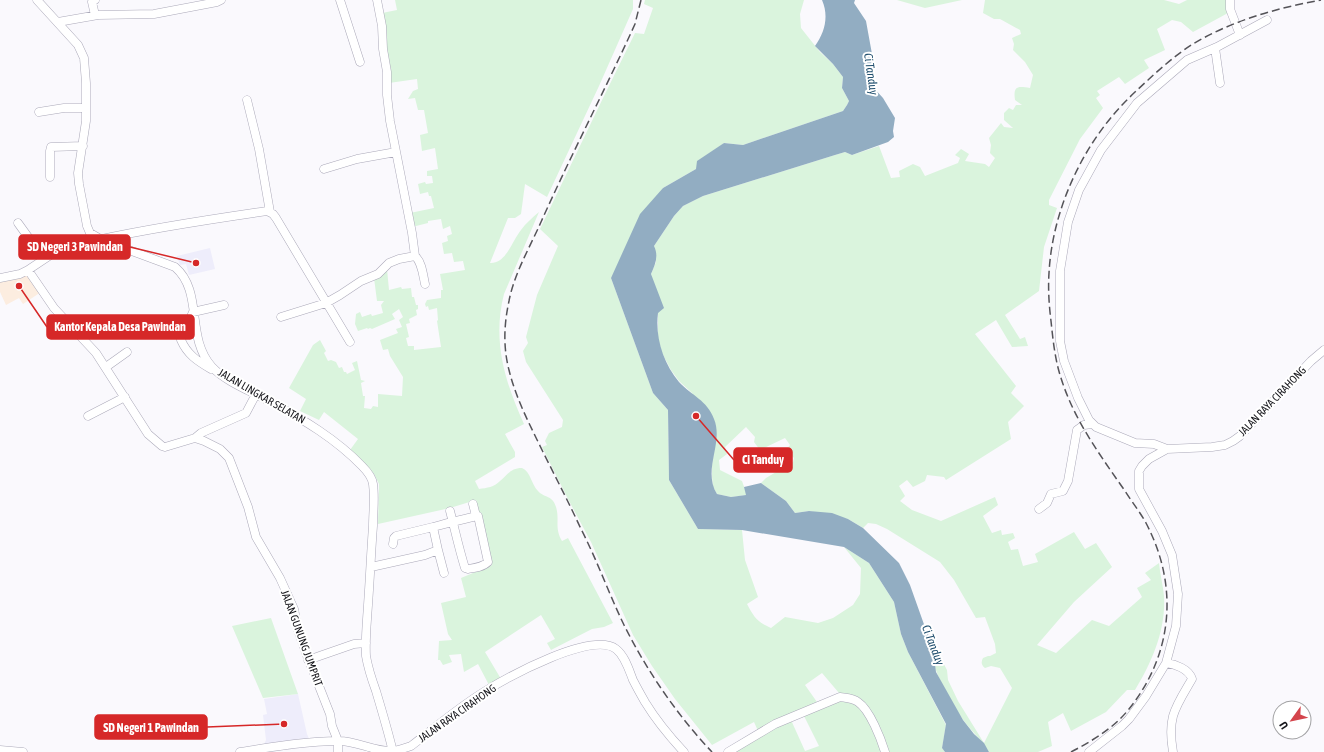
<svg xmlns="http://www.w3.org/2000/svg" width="1324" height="752" font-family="'Asap Condensed',sans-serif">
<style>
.commercial{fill:#fcede0}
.built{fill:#eeedfb}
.green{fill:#daf4dd}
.water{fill:#92adc2}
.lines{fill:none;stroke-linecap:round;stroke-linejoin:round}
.minor-casing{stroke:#aba9b9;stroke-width:9}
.minor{stroke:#fff;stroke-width:8}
.rail{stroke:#545358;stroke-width:1.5;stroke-dasharray:8 4;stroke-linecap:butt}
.labels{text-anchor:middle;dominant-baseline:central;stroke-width:4;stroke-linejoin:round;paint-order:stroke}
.street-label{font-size:11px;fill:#16161b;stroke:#fff}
.water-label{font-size:12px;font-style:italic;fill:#22506f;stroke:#fff}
.leader{fill:none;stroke:#d62828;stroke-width:1.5}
.callout-dot{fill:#d62828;stroke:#fff;stroke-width:1.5}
.callout{fill:#d62828;stroke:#d62828;stroke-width:1.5}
.callout-label{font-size:12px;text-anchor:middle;font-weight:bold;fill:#fff}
</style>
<rect width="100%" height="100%" fill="#faf9fd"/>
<path class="commercial" d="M27,273L41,292L23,304L19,298L6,305L0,292V281Z"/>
<path class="built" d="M210,248L215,269L189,275L186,264L180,265L177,256Z
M298,694L307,734L310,741L263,747L266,740L263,715L267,714L264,699Z"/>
<path class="green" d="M395,0H633V9L599,86L547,197L525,184L521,214L515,218H508L490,263C506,264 512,241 521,230C526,223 532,218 539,212L504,294C492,341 505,382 524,424L505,434L515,452V457L475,481L479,489C487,488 494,487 500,481C508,475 510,468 522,468C531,472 531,484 538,491C544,498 553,495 556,507C560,520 554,527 562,541L568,538L613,623L604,627L592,629L551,650L547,643L555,639L541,615L485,652L501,679L489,685L478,664L464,672L461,654L449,655L452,662L443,665L440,660H438L439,641L452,640L448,634L441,603L466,597L461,578L492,565L476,500L450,508L378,524L379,484L374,474L350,450L358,439L324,412L319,420L300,411L306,399L289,388L313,345L320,340L326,351L324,353L328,361L331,360L336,362L339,368L342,367L344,372H346L347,374L355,370L352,363L357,361L361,380L365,381L361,383L363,396H365L364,408L371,409L373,406L378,407V394L402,396L403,377L390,356L388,349L383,350L380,340L398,333L396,329L402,327L399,320L403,317L399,309L392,314L395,319L372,329L370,328L368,329L367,328L358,331L355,324L356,314L360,312L362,317L371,314L372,316L383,313L381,305L384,301H377L374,278L387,269L389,290L401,287L402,289L411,288L412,297H414L416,305H418V309L416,310L417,315L409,319L410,323L406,324L409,337L406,338L408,346H414V350L441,347L437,321L438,320L437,308L429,310L428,306L426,307L425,304L427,300L441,298V290H443L440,274L465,270L463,261L454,262L452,253L444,254L442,243L448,241L447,236L452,234L450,226L443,229L441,219L428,221V223L412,227L410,213L434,208L431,196H429L428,192L420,194L418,184L425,182L426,184L433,183L432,176H427V171L438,169L435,148L422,151L420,135L428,133L424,110H418L415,98L408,99L413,91L418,89L417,79L389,83L382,13L397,10Z
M645,0H804L800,14L801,28L820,52L833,64L843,77L842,88L849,101L847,105L843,111L743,145L724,143L696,169L663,188L611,278L653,393L668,410L669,480L698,529L742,530L745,560L758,597L747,604C754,617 757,622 771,628L785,617L818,623L833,618L853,605L860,594L861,568L844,547L869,563L894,602L901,634L908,652L946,725L942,748L945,752H887L881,732L853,696L839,693L822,673L805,685L817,702L777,720L758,731L754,722L712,745L675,699L652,666L633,635L591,542L568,499L542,447L547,445L545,441L549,433L562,427L563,420L526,362L523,351L528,343L526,337L537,295L558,246L540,229L604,96L635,33L644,34L653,8L644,4Z
M897,0H962L925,8Z
M985,0H1164L1179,4L1187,0H1227L1228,13L1193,32L1181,22L1172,20L1157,29L1165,50L1144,60L1149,68L1125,84L1119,77L1097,91L1100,95L1096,98L1103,108L1080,139L1049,200V205L1057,208L1044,247L1039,291L1005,315L1020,339L1025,337L1028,346L1012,347L996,320L975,334L1016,386L1011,393L1024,406L1008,422L1011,439L946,480L944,477L927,475L925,481L913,487L907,480L899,486L905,496L900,501L912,510L941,521L995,497L998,505L983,516L992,533L1001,530L1002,535L1013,533L1015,538L1008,542L1011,550L1018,549L1023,566L1038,562L1035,554L1074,532L1085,549L1096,543L1112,567L1074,602L1037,645L1056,653L1092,620L1109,626L1142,597L1137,588L1151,580L1145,573L1159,563C1160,574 1163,585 1164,596C1166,630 1152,662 1135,690H1127L1106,712L1071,731L1063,713L1048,722L1052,746L1038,752H989C982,740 972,732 964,721C955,709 942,687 937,673C933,664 933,652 932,642L947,670L948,680L958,701L984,743L1012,688L1000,668L991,666L985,668C981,665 981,662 983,658L988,656H990L996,653L995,644L985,617L976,618L954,580L940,562L887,529L876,524L868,523L863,528L848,519L809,511L795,513L786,501L761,483L766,478L793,462L794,458L786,450L790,445L785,438L760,450L754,442L755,437L746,427L725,447L727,454L719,460L720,470L742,481L747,495L731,497L717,494L713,487L712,477V465L716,437L692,393L679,381L671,370L662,353L658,339V313L651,274L656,262L654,246L674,216L683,206L703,196L835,155L845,152L852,155L879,146L891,178L900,177L899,171L913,164L920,167L925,176L958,163L960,158L955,155L961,149L969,154L965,161L985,164L989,167L995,158L990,153L991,145L989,138L1001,123L1004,127L1013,128L1004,120V113L1009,108L1013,110L1016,105H1022L1015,100C1013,86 1017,86 1030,88L1033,75L1025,62L1013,50L1014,44L1012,38L1021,34L1020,30L1000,19H994L983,13Z
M271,618L298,694L263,698L232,626Z
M840,699L857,704L869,720L883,752H731L766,732L791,720L805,751L819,746L803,714Z"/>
<path class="water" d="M822,0H855L854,3L866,21L874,65L872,75V86L883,98L895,118L893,131L894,137L888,142L852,155L845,152L835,155L703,196L683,206L674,216L654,246C659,256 655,265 651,274L664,308L658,313C655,337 663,363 679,382C692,396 707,400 714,419C724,443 702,470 717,494L731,497L746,495L744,487L761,483L786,501L795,513L809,511L832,513L848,519L863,528L899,563L910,585L926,630L932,642L936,672L963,720L974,734L984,743L989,752H945L942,748L946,724L908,652L901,634L894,602L869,563L844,547L742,530L698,529L669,480L668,410L653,393L611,278L640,214L663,188L696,169L697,161L724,143L743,145L843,111L847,105L849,101L842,88L843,77L833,64L815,46C825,32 829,16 822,0Z"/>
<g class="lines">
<defs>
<path id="minor" d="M37,0L78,45L84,58L86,83V121L78,173L79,184L87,226L90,233L102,240L175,267C204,292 185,337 212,367C226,382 253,392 271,402C304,420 336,439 362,466C367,471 372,477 373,484C375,498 373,512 373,526C371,552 370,578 368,605C367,621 365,639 366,656C368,668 372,680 376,691C382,711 388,731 393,752
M340,0L360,62
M1230,0V9L1240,35
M95,15L92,2L95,0
M58,22L98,15L154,14L217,2L221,0
M1215,48L1220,83
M247,100L259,149L270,212
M39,112L64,108H85
M324,169L357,159L396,152
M50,177V151L51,147L83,146
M18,223L44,259
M102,239C157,227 212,219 267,211L273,214L276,218L350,342
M415,256C422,262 423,275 425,284
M28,270L54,308L96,353L148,434L162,446L165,447L195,438L204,441L220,449L229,458L248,507L256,537L280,578L294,609L298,630L306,653L330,714L332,726L338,741V752
M0,278L20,274L28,270L58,250L97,237
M281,317L326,303L340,295L361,281L378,274L389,263L399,259L415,256L412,233L390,121L387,95V72L383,49L382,26L377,0
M106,367L127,352
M211,369C197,361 187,354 181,340L193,312L224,305
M88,416L125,397
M195,438L201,433L246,413L256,394
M1167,449L1154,444L1135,443L1096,427L1089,420L1078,398L1064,361L1060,341V271L1068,222L1079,190L1101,150L1137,103L1187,60L1217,47L1267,20
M473,504L476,516
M1039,509L1047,503L1051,494L1063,491L1068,481L1077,430L1084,425L1092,424
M393,544L394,538L396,536L433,527
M438,550L444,573
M371,567L425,555L438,550L433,527C448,523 463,519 478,516L488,562C483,567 475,568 468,569L465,568C459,549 455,530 450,511
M308,660L354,644L366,643
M1166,663C1175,664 1189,669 1192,679C1175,708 1167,717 1173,752
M0,750L23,752
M240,752C272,747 306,741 339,741C357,741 375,752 393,751C399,750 405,748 411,746C436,727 460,706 487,690C510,676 592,631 616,649C625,656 629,670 633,680C637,688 641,695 645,702C656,720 670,737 684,752
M728,752L775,724L840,697C847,698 853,698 858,702C870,710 881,739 885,752
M1089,752L1122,726L1129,719L1146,696L1166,663L1176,626L1178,594L1172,555L1162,531L1139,489V471L1142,466L1149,459L1167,449L1212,447L1225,445L1233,441L1240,436L1311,361L1324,350"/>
</defs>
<use href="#minor" class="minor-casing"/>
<use href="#minor" class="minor"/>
<path class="rail" d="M641,0L635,24C605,90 571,155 541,222C530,247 514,274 509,301C504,324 503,347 509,370C516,399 530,425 543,452C556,478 569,503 581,529C597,560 609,594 624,625C647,671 677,715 712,752
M1071,752C1092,741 1114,728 1129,709C1173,654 1179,586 1146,523C1140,512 1132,502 1125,491C1100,455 1074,420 1061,378C1055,360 1053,340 1051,321C1049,305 1048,289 1049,273C1052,216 1077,157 1114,114C1124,102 1136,91 1148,80C1162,67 1177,54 1193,44C1231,21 1277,8 1321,0"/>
</g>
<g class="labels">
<g class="street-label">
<text transform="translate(262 396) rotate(30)">JALAN LINGKAR SELATAN</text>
<text transform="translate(1272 401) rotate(-46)">JALAN RAYA CIRAHONG</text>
<text transform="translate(302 638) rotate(70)">JALAN GUNUNG JUMPRIT</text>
<text transform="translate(457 713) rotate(-35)">JALAN RAYA CIRAHONG</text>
</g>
<g class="water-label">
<text transform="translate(871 74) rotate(82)">Ci Tanduy</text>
<text transform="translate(933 645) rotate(69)">Ci Tanduy</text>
</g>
</g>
<path class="leader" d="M196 263L130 247M19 286L47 327M696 416L734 460M284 724L207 727"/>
<g class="callout-dot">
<circle cx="196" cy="263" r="4"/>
<circle cx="19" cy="286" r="4"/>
<circle cx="696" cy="416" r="4"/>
<circle cx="284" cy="724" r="4"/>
</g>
<g class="callout">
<rect x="19" y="235" width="111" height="24" rx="4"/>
<rect x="47" y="315" width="147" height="24" rx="4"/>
<rect x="734" y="448" width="58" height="24" rx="4"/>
<rect x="95" y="715" width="112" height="24" rx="4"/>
</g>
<g class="callout-label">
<text x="75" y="251">SD Negeri 3 Pawindan</text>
<text x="120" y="331">Kantor Kepala Desa Pawindan</text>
<text x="763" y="464">Ci Tanduy</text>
<text x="151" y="732">SD Negeri 1 Pawindan</text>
</g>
<g transform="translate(1292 720) rotate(237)"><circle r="19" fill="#ffffff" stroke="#a2a2a4"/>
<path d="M0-3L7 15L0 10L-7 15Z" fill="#d4444c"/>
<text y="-6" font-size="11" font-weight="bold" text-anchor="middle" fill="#16161b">U</text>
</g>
</svg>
